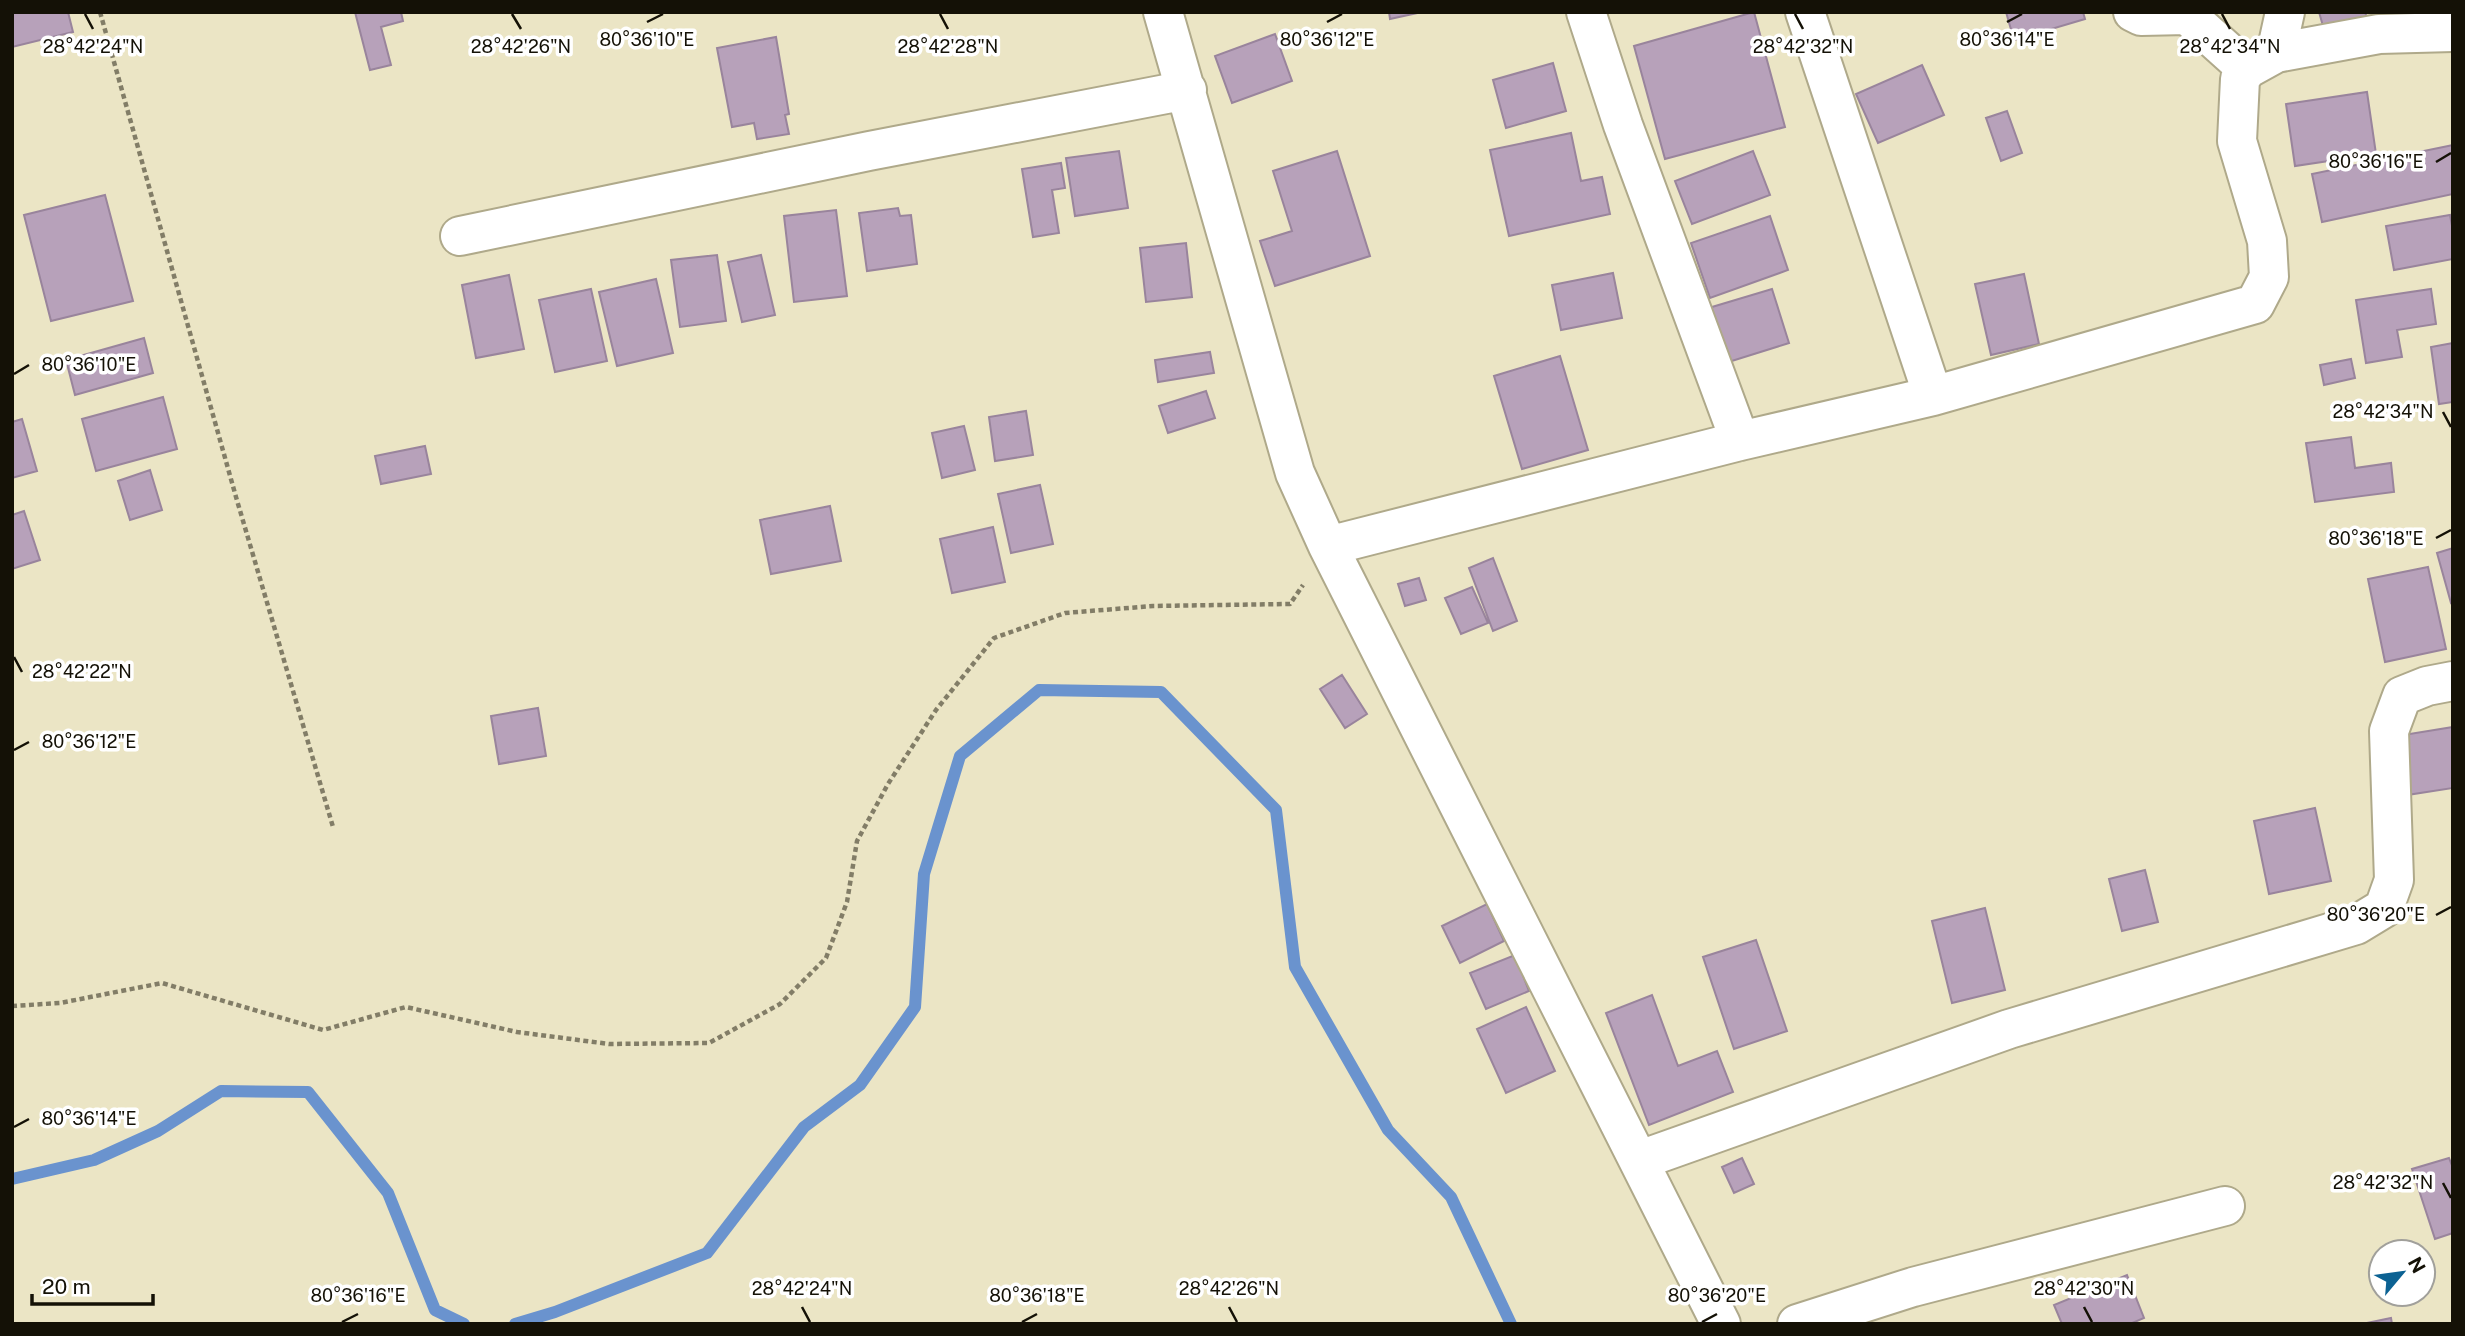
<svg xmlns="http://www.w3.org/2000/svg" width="2465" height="1336" font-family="'Public Sans',sans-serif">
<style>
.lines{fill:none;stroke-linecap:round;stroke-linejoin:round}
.stream{stroke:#6a93ce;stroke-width:12}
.building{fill:#b7a1ba;stroke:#99849c;stroke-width:2}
.street-casing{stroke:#afa98a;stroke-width:42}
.path{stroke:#827d67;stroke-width:4.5;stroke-dasharray:5 3.5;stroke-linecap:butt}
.street{stroke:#fff;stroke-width:38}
.ticks{fill:none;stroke:#141106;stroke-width:2.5}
.ticks-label{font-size:18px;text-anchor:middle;fill:#141106;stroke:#fff;stroke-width:7;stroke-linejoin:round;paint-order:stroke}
</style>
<rect width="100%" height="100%" fill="#ebe5c5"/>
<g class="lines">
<path class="stream" d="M12,1179L94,1160L158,1131L221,1091L308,1092L388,1193L435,1310L464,1324
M515,1324L555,1312L707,1253L804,1127L860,1085L915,1007L924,874L960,756L1039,690L1161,692L1276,810L1295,967L1388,1130L1451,1197L1511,1324"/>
</g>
<path class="building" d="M12,12H68L73,32L12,47Z
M355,12H401L403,21L381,27L391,65L370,70Z
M1389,12H1422L1390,19Z
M1754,12L1785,127L1665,159L1634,46Z
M2006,12H2083L2085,19L2014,40Z
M2319,12H2365L2370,27L2327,40Z
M2377,12H2432L2378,22Z
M1275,34L1292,81L1232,103L1215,56Z
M776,37L789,114L785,115L789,134L757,139L754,123L732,127L717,48Z
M1553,63L1566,111L1506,128L1493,80Z
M1922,65L1944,115L1878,143L1856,94Z
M2367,92L2376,154L2295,166L2286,104Z
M2007,111L2022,153L2001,161L1986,118Z
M1571,133L1581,181L1602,177L1610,214L1509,236L1490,150Z
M2453,145V194L2322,222L2312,174Z
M1119,151L1128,208L1075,216L1066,158Z
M1337,151L1370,256L1275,286L1260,241L1292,231L1273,171Z
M1753,151L1770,195L1692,224L1675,181Z
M1061,163L1065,188L1052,190L1059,233L1033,237L1022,169Z
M105,195L133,301L51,321L24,215Z
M898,208L900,216L911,215L917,264L867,271L859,213Z
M836,210L847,296L794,302L784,216Z
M2450,215L2453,231V259L2394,270L2386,226Z
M1770,216L1788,270L1710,298L1691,243Z
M1186,243L1192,297L1146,302L1140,248Z
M717,255L726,321L680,327L671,260Z
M761,255L775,315L742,322L728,262Z
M1613,273L1622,318L1561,330L1552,285Z
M2024,274L2039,344L1991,355L1975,284Z
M509,275L524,349L476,358L462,285Z
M656,279L673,353L617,366L599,292Z
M591,289L607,361L555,372L539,300Z
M1772,289L1789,343L1719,365L1702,310Z
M2431,289L2436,324L2397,330L2402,357L2366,363L2356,300Z
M144,338L153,373L75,395L66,360Z
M2453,343V402L2439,404L2431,347Z
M1210,352L1214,373L1158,382L1155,360Z
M1560,356L1588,450L1522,469L1494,376Z
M2351,359L2355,378L2324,385L2320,365Z
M1206,391L1215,418L1168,433L1159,406Z
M163,397L177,449L96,471L82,419Z
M1026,411L1033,455L995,461L989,417Z
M22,419L37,471L12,478V422Z
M964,426L975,470L942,478L932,433Z
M2351,437L2355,468L2391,463L2394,492L2315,502L2306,443Z
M425,446L431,474L381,484L375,456Z
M150,470L162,510L130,520L118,481Z
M1040,485L1053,544L1011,553L998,494Z
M830,506L841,561L771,574L760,520Z
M24,511L40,560L12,569V515Z
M993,527L1005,582L952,593L940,539Z
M2453,548V602L2451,603L2437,553Z
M1493,558L1517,621L1493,631L1469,568Z
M2428,567L2446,649L2385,662L2368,579Z
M1419,578L1426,600L1405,606L1398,584Z
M1472,587L1488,623L1461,634L1445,598Z
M1342,675L1367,714L1345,728L1320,689Z
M538,708L546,756L499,764L491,716Z
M2453,727V788L2407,795L2397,736Z
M2315,808L2331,881L2269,894L2254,821Z
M2145,870L2158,922L2122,931L2109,879Z
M1487,904L1504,941L1460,963L1442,926Z
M1985,908L2005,990L1952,1003L1932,921Z
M1756,940L1787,1031L1734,1049L1703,957Z
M1515,955L1529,991L1486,1009L1470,973Z
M1652,995L1678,1066L1717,1051L1733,1092L1649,1125L1606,1013Z
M1526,1007L1555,1071L1506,1093L1477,1029Z
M1742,1158L1754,1184L1734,1193L1722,1167Z
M2449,1158L2453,1168V1233L2435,1239L2412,1169Z
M2127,1275L2144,1318L2130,1324H2062L2054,1305Z
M2391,1318L2392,1324H2362Z"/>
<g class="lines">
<defs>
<path id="street" d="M1163,12L1295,473L1328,546L1721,1324
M1586,12L1623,125L1740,441
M1805,12L1933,396
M2133,12L2141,16L2187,15L2247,69
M2276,53L2379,34L2453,32
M460,236L869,151L1187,90
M1328,546L1740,441L1933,396L2255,304L2269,277L2267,241L2237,141L2240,79L2247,69L2276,53L2285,12
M1640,1160L2009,1029L2356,925L2384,908L2394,880L2389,731L2402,696L2427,686L2453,681
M1797,1324L1913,1287L2225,1206"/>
</defs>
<use href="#street" class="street-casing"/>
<path class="path" d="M100,12L236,497L333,827
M12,1006L60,1003L162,983L323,1030L406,1007L517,1032L609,1044L709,1043L780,1004L826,958L847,902L857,841L888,784L936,710L994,638L1065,613L1153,606L1290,604L1303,585"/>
<use href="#street" class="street"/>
</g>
<path class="ticks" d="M85,14L93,29M512,14L521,29M940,14L948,29M1795,14L1803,29M2222,14L2230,29M647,22L663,14M1327,22L1342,14M2007,22L2022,14M2436,162L2451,153M14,374L29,365M2443,412L2451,427M2436,538L2451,530M14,657L22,672M14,750L29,742M2436,915L2451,907M14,1127L29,1119M2443,1183L2451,1198M802,1307L810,1322M1229,1307L1237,1322M2084,1307L2092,1322M342,1322L358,1314M1022,1322L1037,1314M1702,1322L1717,1314"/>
<g class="ticks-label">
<text x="1327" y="46">80°36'12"E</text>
<text x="2007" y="46">80°36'14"E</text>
<text x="647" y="46">80°36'10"E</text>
<text x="93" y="53">28°42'24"N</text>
<text x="521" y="53">28°42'26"N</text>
<text x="948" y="53">28°42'28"N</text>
<text x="1803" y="53">28°42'32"N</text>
<text x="2230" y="53">28°42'34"N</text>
<text x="2376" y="168">80°36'16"E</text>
<text x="89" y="371">80°36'10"E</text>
<text x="2383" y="418">28°42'34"N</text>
<text x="2376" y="545">80°36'18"E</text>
<text x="82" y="678">28°42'22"N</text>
<text x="89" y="748">80°36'12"E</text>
<text x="2376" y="921">80°36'20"E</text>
<text x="89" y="1125">80°36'14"E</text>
<text x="2383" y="1189">28°42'32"N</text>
<text x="802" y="1295">28°42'24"N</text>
<text x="1229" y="1295">28°42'26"N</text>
<text x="2084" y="1295">28°42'30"N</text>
<text x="358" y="1302">80°36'16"E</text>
<text x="1037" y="1302">80°36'18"E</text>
<text x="1717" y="1302">80°36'20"E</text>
</g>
<rect width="2465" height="1336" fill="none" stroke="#141106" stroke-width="28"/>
<g transform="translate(2402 1273) rotate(61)"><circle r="33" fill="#ffffff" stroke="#a1a09b" stroke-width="2"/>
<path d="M0-5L12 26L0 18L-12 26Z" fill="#0c6293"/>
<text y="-10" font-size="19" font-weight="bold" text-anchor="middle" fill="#141106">N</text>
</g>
<path d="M32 1294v10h121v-10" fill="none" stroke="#141106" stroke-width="3.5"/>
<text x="42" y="1294" font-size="21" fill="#141106" stroke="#ffffff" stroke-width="5" paint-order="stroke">20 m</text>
</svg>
